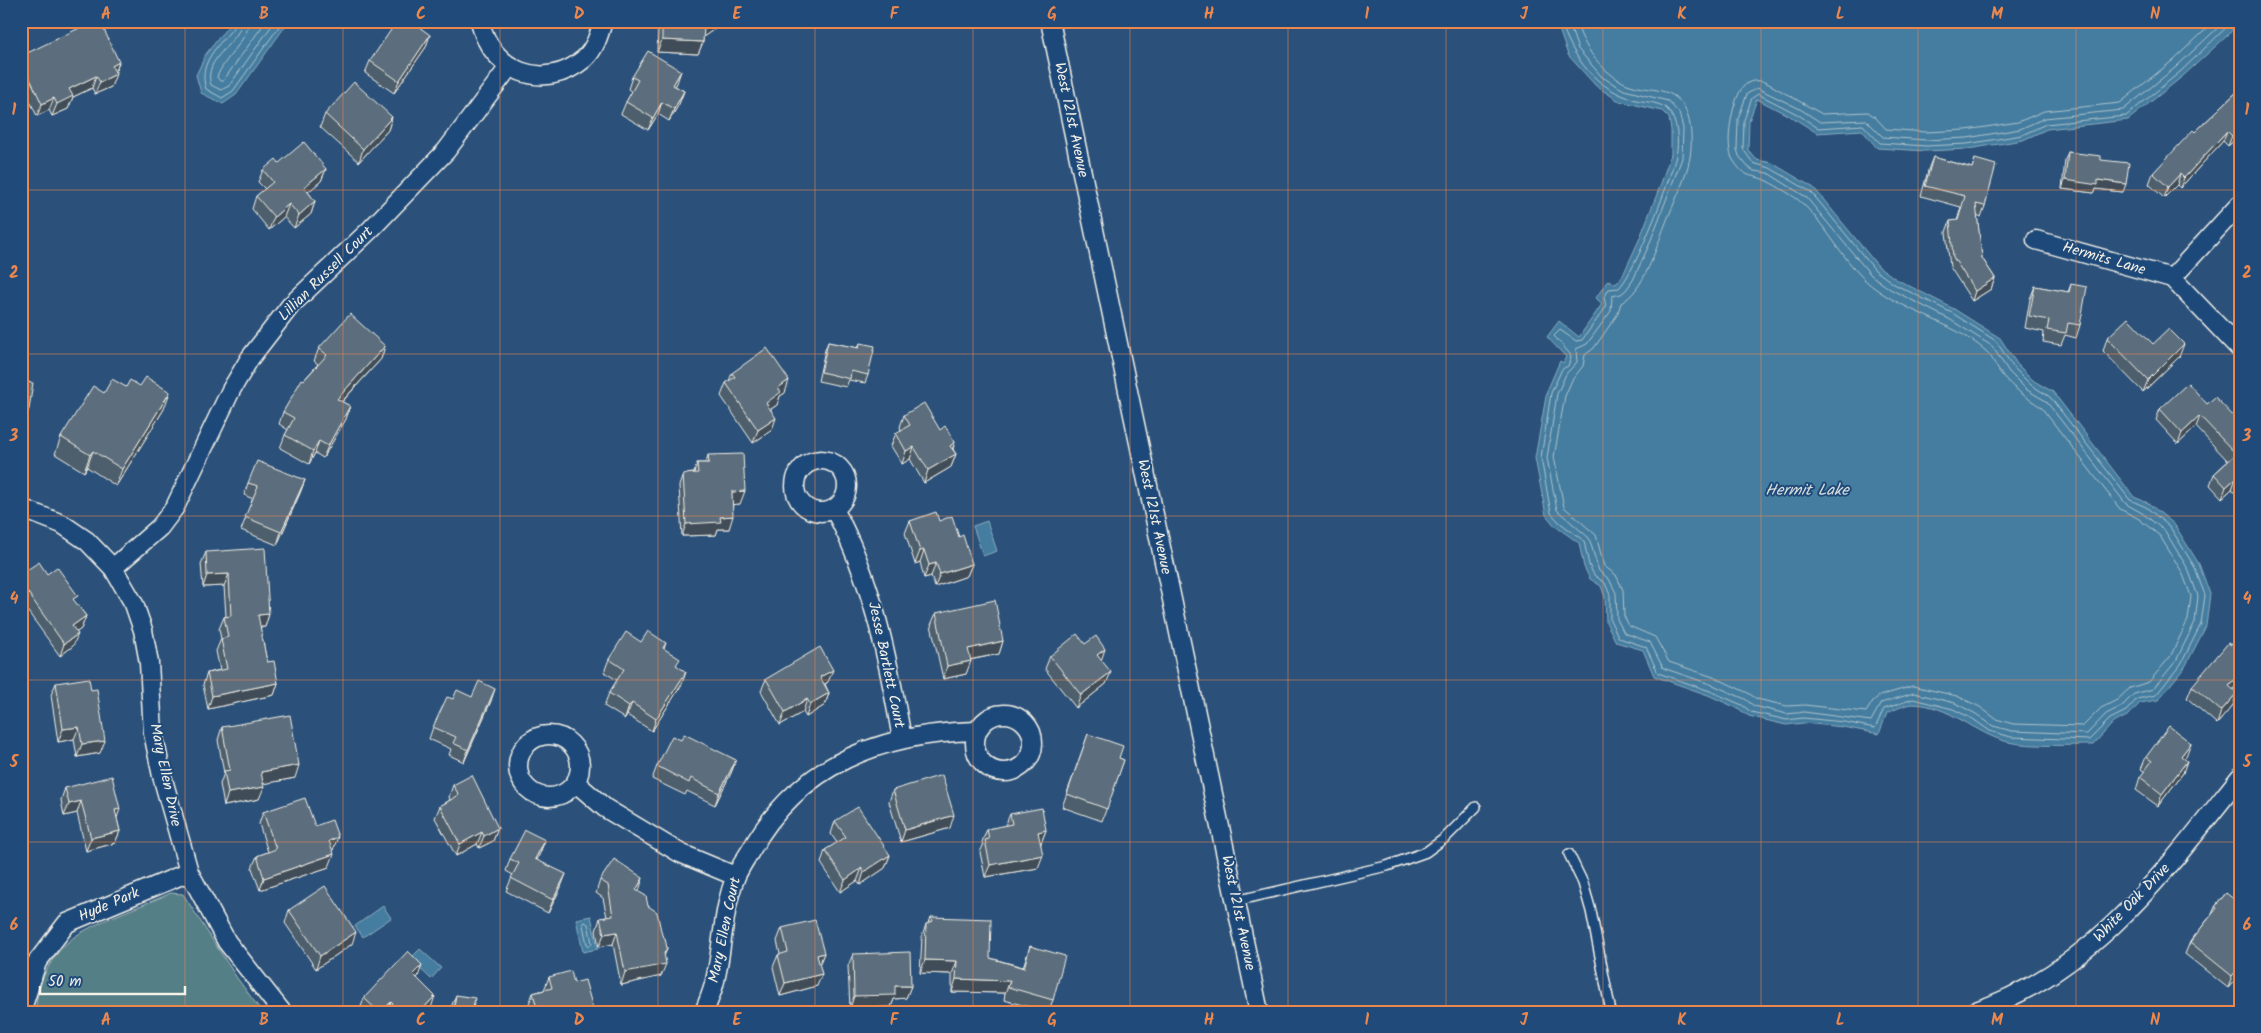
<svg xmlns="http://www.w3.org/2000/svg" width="2261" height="1033" font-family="Kalam,sans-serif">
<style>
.green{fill:#557f86;stroke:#a4b8b7}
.water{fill:#457da0;stroke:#8babbd}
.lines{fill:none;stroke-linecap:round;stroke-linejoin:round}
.shore{stroke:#aec3cb;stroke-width:1}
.lane-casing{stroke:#f4f1e8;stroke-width:12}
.street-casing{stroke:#f4f1e8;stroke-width:21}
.lane{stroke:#1f4a7a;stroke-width:9}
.street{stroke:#1f4a7a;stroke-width:18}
.wall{fill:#4e5f6c;stroke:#f4f1e8}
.shaded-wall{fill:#404d58;stroke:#f4f1e8}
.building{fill:#5b6e7d;stroke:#f4f1e8}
.grid{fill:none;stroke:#ec874e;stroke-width:1;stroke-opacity:0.55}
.labels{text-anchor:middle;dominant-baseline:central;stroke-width:4;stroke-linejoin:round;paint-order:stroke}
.street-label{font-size:15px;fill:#f4f1e8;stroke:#1f4a7a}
.water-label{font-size:16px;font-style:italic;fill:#dae0dd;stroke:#1f4a7a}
.neatline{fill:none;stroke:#ec874e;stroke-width:2}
.grid-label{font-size:16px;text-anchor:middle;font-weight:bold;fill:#ec874e}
</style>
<rect width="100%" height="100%" fill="#2b517b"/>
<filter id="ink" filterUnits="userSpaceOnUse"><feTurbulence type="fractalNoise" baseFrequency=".02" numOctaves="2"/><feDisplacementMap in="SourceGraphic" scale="10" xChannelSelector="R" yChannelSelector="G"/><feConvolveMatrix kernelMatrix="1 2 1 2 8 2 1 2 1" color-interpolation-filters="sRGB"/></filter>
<g filter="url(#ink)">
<path class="green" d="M171,893L183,894L237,978L262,1012H36C35,982 56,946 82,932C110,916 142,906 171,893Z"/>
<path class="water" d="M232,21H289L236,95L223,104L201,93L196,75L206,54Z
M1556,21H2239L2229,34L2183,76L2128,120L2047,129L2023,140L1968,149L1926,151L1877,148L1862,130L1817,133L1795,119L1757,99L1749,121L1748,150L1757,160L1772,163L1814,188L1878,266L1896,279L1954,309L2000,338L2017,364L2034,381L2053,392L2134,497L2148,503L2174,524L2199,564L2210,594L2206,626L2185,667L2158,700L2140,703L2129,715L2113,723L2093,745C2068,745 2031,747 2008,742C1975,734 1950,705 1913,704C1905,704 1895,710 1887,713L1879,734L1843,727L1803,723L1786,725L1749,716L1739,709L1708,695L1654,676L1643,650L1616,642L1606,622L1605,597L1601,586L1590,579L1584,567L1579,543L1555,526L1546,515L1535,458L1547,391L1560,361L1563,363L1566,357L1547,337L1559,321L1579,337L1602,304L1596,298L1608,280L1616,284L1623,275L1639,240L1659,189L1671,154V130L1669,118L1662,111L1619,101L1596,86L1568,55Z
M987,521L997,551L983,556L973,526Z
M383,906L391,918L363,937L355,926Z
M591,916L598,949L583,952L576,919Z
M420,949L441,968L431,979L410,959Z"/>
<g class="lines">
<path class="shore" d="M236,21L235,26C219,45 197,63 206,89L222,98L233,91L283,21
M242,21C240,44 202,57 211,85L221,90L229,86L275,21
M249,21C249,39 224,58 217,77L220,81H223L266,21
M1561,21C1572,58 1597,90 1636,100C1645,102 1661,102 1668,110C1678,121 1679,142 1676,156C1669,183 1636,271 1619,288L1609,289L1604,297L1606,307L1582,340L1576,341L1560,330L1554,336L1570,354L1571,358L1568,366L1562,369L1551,393L1541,458L1551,513L1559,522L1584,541L1589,565L1594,575L1605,583L1610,595V620L1619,638L1646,647L1658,673L1710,691L1742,705L1751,712L1787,720L1803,718L1844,722L1875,728L1884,709L1913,699L1953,709L1973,719L1990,731L2011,737L2089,740L2110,719L2126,711L2137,699L2156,695L2181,664L2201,624L2205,595L2194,566L2170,527L2146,507L2130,500L2050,397L2031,385L2013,367L1996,341L1952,313L1894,284L1875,270L1811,192L1770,168L1753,163L1743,149L1744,120L1752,98L1758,94L1797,114L1818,128L1863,125L1880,143L1926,146L1967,144L2022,135L2046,124L2126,116L2180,72L2233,21
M1568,21L1578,49L1602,77L1624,90L1668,101L1679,113L1683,128L1682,158L1649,245L1633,280L1626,290L1621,294L1612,296L1611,311L1587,344L1576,349L1577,362L1566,374L1557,394L1547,458L1557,510L1589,538L1599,571L1609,579L1616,593L1617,619L1624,633L1650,642L1663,668L1713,685L1745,699L1754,706L1787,714L1804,712L1871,721L1881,703L1914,693L1955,703L1976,714L1993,726L2012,731L2087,734L2106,714L2122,706L2134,694L2153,689L2176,661L2195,622L2198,596L2188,569L2165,531L2142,513L2126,504L2046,401L2027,390L2009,372L1992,346L1949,319L1890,289L1871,275L1806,197L1768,173L1754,171L1748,167L1739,156L1737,149L1738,119L1747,94L1757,88L1800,109L1820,122L1866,120L1883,137L1926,140L1967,138L2020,129L2045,118L2123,110L2176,67L2225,21
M1576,21C1583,47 1602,73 1627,84C1640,89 1655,88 1668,93C1692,102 1693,137 1690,157C1686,180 1673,204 1665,225C1656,248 1644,291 1621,303L1617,315L1594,348L1585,355L1583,366L1572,380L1565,396L1554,457L1564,507L1596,535L1604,566L1616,575L1623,590L1624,616L1629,626L1655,637L1669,662L1716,678L1748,693L1757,699L1787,706L1805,705L1866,712L1873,701L1879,696L1913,686L1957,696L1980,707L1996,719L2013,724L2083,726L2101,708L2117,700L2130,688L2149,682L2170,657L2188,620L2191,596L2182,572L2160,536L2139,519L2120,509L2041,407C2027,398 2014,389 2003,376C1996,369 1993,357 1986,351C1952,321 1897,310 1865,280C1841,257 1826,225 1802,203C1793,195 1778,187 1767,181C1750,173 1746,180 1733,160C1724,146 1732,100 1743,87C1749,80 1758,79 1767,83L1822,114L1868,112L1875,117L1886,129L1926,132L1966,130L2018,122L2044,111L2120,103L2172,61L2215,21
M585,922L588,924L592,943L590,946L587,944L583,925Z"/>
<defs>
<path id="lane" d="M1569,854L1583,883L1591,911L1611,1012
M1235,901L1387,866L1426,852L1445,838L1476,807"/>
<path id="street" d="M480,21C490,71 544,93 584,59C595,49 599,35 603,21
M1050,21L1259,1012
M2036,240L2172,278L2240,204
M2172,278L2240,349
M795 486a26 26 0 1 1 52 0a26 26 0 1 1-52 0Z
M21,508L62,524L87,541L113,568L134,604L143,630L149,663L153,733L162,776L189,872L227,942L282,1012
M834,509C873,581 888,659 902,739
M113,568L160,527L175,507L231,390L250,358L291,305L371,229L446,151L509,67
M975 743a29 29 0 1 1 58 0a29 29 0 1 1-58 0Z
M518 766a31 31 0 1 1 62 0a31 31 0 1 1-62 0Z
M576,783L605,808L680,853L735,876
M21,1012L37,962L67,923L189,872
M704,1012C709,1000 714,988 716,976C723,944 723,907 736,876C740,867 746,858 751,850C799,764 881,733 977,731
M1973,1012C2092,973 2165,871 2240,777"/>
</defs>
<use href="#lane" class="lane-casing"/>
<use href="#street" class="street-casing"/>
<use href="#lane" class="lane"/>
<use href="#street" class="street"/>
</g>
<path class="wall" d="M144,21H162L159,28Z
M662,21H719L716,28L703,37V42L698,54L657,52L658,32Z
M426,47L394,93L365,73L370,61Z
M21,56L119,62L111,87L95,94L92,88L73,97L68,109L52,116L49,110L37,116L21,82Z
M632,77L677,83L675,86L684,91L679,104L669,121L658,114L648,130L621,114L626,102L632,92L628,89Z
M2240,89V135L2228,146L2223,141L2180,188L2177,185L2164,198L2149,184L2153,173L2195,132Z
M325,114L392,117L388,130L359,162L320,127Z
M2068,152L2101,160L2123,192L2096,189L2094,193L2062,189L2065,160Z
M1933,157L1972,168L1975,159L1985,206L1981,217L1977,215L1982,258L1995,278L1991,289L1972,301L1950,267L1946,232L1950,221H1957L1961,207L1921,196L1929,167Z
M279,163L326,169L321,181L308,192L315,201L311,214L294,228L284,217L269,230L252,209L256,196L265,189L258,182L263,170Z
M2071,284L2080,325L2076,338L2065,335L2061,345L2043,342L2044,332L2025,328L2030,299L2035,286L2068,292Z
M2107,338L2153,344L2179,357L2143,392L2103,351Z
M828,342L858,348L860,343L868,375L865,383L849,380L846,387L818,381L825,350Z
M385,346L381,359L342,402L350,406L346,419L323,458L315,453L309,464L280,448L285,435L288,430L279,424L283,412L304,380L318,364L314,361L319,348Z
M732,373L785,393L780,396L777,405L771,409L772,430L753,443L721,396L726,383L729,381Z
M21,381L29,409L24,421H21Z
M126,387L164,409L116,486L87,467L84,472L55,454L61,437L104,393Z
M2207,404L2239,422L2240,421V494L2238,496L2232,489L2222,498L2210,485L2214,474L2228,461L2196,427L2178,444L2156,420L2160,409Z
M904,415L940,430L955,442L953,449L956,454L951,467L924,483L910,459L902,464L891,446L896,433L901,430L900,427Z
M708,455L740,504H733L729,529H718L716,535L682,536L679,486L683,474L694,473L697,463H706Z
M305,480L300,493L277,545L241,530L253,499L244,495L248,483Z
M910,521H939L959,537L972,564L967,576L935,587L931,576L924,578L920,562L915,564L905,533Z
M206,552L269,614L265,627H260L267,662L278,683L274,695L208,709L203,685L207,673L220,670L216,651L221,639L219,629L224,617L226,616L224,586L203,587L201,564Z
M21,574H47L75,602L86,616L81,629L76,632L73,646L60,656L21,602Z
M936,613L1003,641L999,654L970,660L966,674L943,679L931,625Z
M641,642L666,643L664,649L677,666L682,684L652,731L627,715L625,719L604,706L609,693L617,680L604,672L609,659Z
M1085,644L1101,660L1106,684L1076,708L1045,669L1050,656Z
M766,679L828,682L825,684L829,693L825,705L806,717L803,712L780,725L761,691Z
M56,683L100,753L77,757L74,739L58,742L51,695Z
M2192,686L2233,689V705L2217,724L2187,698Z
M472,697L491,701L464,762L449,755L451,749L429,739L433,727L453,699Z
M222,727L295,778L263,784L259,799L224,806L220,784L224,773L218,740Z
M1088,734L1119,758L1124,760L1102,821L1062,807Z
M681,740L736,760L731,773L715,805L687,791L685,795L652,779L657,766Z
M2186,756L2184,759L2183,773L2158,806L2136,790L2140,777L2145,772L2141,769L2146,757Z
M453,785L498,828L493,841L479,848L477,844L456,856L435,818L440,806L450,800L449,797Z
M65,788L117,819L120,831L115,843L86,851L77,813L64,816L61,800Z
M893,790L950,828L901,842L889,802Z
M263,812L315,826L333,850H332L329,867L260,890L252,868L257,856L268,852L259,824Z
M1010,814L1046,830L1041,843L1038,868L985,877L980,852L983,846L982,842L987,829L1005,826Z
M835,821L890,855L885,868L860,885L857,881L840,892L821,863L825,850L837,843L831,834Z
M545,840L537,860L561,887L548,913L506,891L513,875L506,871L510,859Z
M600,880L639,891L648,906L667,948L664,956L661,976L621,985L613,944L599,947L596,931L600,918L607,917L603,898L596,893Z
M2226,893L2240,974L2228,988L2185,954L2190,942L2212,914L2215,907Z
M289,910L352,944L316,969L285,923Z
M931,917L990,958L1023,967L1030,946L1053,1000L1048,1012L1004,1000L1005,993L952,992V974L920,973L922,937L926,924L929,923Z
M782,928L824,953L819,965L817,986L780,996L773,967L778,955L780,954L777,941Z
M853,954L911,986L906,998L894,999L891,1007L850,1008L848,966Z
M418,977L417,978L431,1008L428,1012H361L360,1010L364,998Z
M549,977L574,983L594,1012H530L528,1006L533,993L544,990Z
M456,995L473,1007L505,1012H451V1007Z"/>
<path class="shaded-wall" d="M713,21H719L716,28L699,40L704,28Z
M430,35L426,47L394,93L399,81Z
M662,40L703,42L698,54L657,52Z
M119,62L115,74L112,66Z
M681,71L677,83L668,98L673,85Z
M116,74L111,87L95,94L100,82Z
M96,76L92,88L73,97L68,109L52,116L57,104L69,89Z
M684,91L679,104L669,121L674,109Z
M54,98L49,110L37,116L42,104Z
M662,102L658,114L648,130L653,118Z
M392,117L388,130L359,162L363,149Z
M2240,128V135L2228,146L2232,136Z
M2227,131L2223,141L2180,188L2184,178Z
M326,169L321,181L299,200L304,187Z
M2180,174L2177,185L2164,198L2168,187Z
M2065,180H2098L2126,184L2123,192L2096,189L2094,193L2062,189Z
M315,201L311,214L294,228L299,215Z
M289,204L284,217L269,230L274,217Z
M1995,278L1991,289L1972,301L1975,291Z
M2184,344L2179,357L2143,392L2148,380Z
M385,346L381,359L333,411L337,399Z
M789,380L785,393L780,396L777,405L762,415L766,403L778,388Z
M170,392L164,409L116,486L122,469Z
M350,406L346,419L323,458L328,446Z
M2200,416L2196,427L2178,444L2182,433Z
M776,418L772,430L753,443L758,430Z
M319,441L315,453L309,464L313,451Z
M955,442L950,455V446Z
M914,447L910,459L902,464L906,451Z
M93,451L87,467L84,472L90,455Z
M956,454L951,467L924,483L928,470Z
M2236,478L2232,489L2222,498L2226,487Z
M305,480L300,493L277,545L281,532Z
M745,491L740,504L727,505L732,492Z
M733,516L729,529H718L716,535L682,536L686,524L720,517Z
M924,550L920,562L915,564L920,551Z
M936,563L931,576L924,578L929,565Z
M972,564L967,576L935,587L940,574Z
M229,574L224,586L203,587L207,575Z
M269,614L265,627H253L258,615Z
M86,616L81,629L67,639L72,626Z
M78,634L73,646L60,656L64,644Z
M1003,641L999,654L963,661L968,649Z
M1105,649L1101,661L1097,655Z
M971,661L966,674L943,679L947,666Z
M833,670L828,682L816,689L820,677Z
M686,672L682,684L652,731L656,719Z
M1111,672L1106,684L1076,708L1081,695Z
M2240,674V681L2225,698L2229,686Z
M278,683L274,695L208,709L212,696Z
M495,689L491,701L464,762L468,750Z
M829,693L825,705L806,717L810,704Z
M2237,693L2233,705L2217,724L2221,711Z
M807,699L803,712L780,725L785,712Z
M632,703L627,715L625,719L629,706Z
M79,727L74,739L58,742L63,729Z
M105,741L100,753L77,757L82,744Z
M2191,743L2186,756L2177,769L2181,756Z
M736,760L731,773L715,805L719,793Z
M2187,761L2183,773L2158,806L2162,794Z
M299,765L295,778L257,785L261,772Z
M264,787L259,799L224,806L228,793Z
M81,801L77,813L64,816L69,804Z
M120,809L116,821L115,810Z
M954,815L950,828L901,842L905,830Z
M498,828L493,841L479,848L484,836Z
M1046,830L1041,843L1034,844L1038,832Z
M120,831L115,843L86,851L91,838Z
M482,832L477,844L456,856L460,844Z
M338,837L333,850L324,853L329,841Z
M545,840L540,853L531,871L535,859Z
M334,854L329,867L260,890L264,878Z
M890,855L885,868L860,885L864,872Z
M1043,855L1038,868L985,877L990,865Z
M862,868L857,881L840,892L845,880Z
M566,874L561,887L548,913L553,900Z
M643,878L639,891L632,902L636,890Z
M356,932L352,944L316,969L320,956Z
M617,932L613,944L599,947L604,934Z
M667,948L663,960L666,964L661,976L621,985L625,972L664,953Z
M824,953L819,965L817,955Z
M925,960L957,961L952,974L920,973Z
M422,965L418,977L409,987L413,974Z
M2240,967V974L2228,988L2232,976Z
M822,974L817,986L780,996L785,983Z
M956,979L1010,981L1005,993L952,992Z
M895,986H911L906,998L894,999L891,1007L850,1008L854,996Z
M435,996L431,1008L428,1012H420Z
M391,1002L387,1012H381Z"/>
<path class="building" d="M94,21H100L119,62L112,66L116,74L100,82L96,76L69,89L73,96L57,104L54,98L42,104L21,60V56Z
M397,21H411L430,35L399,81L370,61Z
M662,21H713L704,28L703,42L662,40Z
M648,51L681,71L673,85L684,91L674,109L662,102L653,118L626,102L638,80L632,77Z
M354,82L392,117L363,149L325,114Z
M2240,89V128L2232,136L2227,131L2184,178L2180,174L2168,187L2153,173L2193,130L2195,132Z
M304,142L326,169L304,187L315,201L299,215L289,204L274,217L256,196L273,182L263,170L276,159L279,163Z
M2068,152L2101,156V160L2129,163L2126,184L2098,180V185L2065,180Z
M1933,157L1972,168L1975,159L1996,165L1985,206L1976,204L1982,258L1995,278L1975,291L1953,257L1950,221L1958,220L1965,196L1925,186Z
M2071,284L2087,287L2080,325L2068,323L2066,333L2047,330L2049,320L2029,316L2035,286L2069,292Z
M350,314L385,346L337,399L350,406L328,446L319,441L313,451L285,435L294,418L283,412L302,379L304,380L327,355L319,348Z
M2128,318L2153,344L2169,329L2184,344L2148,380L2107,338Z
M828,342L859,348L860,343L875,346L868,375L851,371L850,379L821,372Z
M767,348L789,380L778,388L781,392L766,403L776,418L758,430L726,383L735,377L732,373Z
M146,377L170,392L122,469L93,451L90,455L61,437L93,386L104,393L112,379L126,387L130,380L140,386Z
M21,381L33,383L29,409L21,408Z
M2188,383L2207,404L2215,397L2239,422L2240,421V483L2236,478L2226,487L2214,474L2236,454L2200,416L2182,433L2160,409Z
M924,403L940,430L945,426L955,442L950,446L956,454L928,470L914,447L906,451L896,433L910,425L904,415Z
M743,454L745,491L732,492L733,516L720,517L721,522L686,524L683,474L698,473L697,463H709L708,455Z
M257,461L305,480L281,532L245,517L258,486L248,483Z
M936,512L939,521L952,516L959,537L963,535L972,564L940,574L936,563L929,565L924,550L920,551L910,521Z
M265,548L269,614L258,615L267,662L274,661L278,683L212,696L207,673L227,669L221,639L228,637L224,617L231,616L229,574L207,575L206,552Z
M39,562L47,574L57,567L78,596L73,599L86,616L72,626L78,634L64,644L21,583V574Z
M995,600L1003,641L968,649L971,661L947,666L936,613Z
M648,631L666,643L663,648L680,659L676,665L686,672L656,719L632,703L629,706L609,693L624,669L609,659L626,632L641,642Z
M1077,634L1085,644L1096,636L1105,649L1097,655L1111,672L1081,695L1050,656Z
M2240,636V674L2229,686L2237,693L2221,711L2192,686L2228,643L2231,645Z
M820,647L833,670L820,677L829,693L810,704L807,699L785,712L766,679Z
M89,678L91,690L97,689L105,741L82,744L79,727L63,729L56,683Z
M479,681L495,689L468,750L453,743L456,737L433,727L447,697L453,699L457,690L472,697Z
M290,715L299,765L261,772L264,787L228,793L224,771L230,770L222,727Z
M2169,726L2191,743L2181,756L2187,761L2162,794L2140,777L2152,761L2146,757Z
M684,734L736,760L719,793L691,778L689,783L657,766L672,736L681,740Z
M1088,734L1123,746L1119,758L1124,760L1107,809L1067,794Z
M472,775L498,828L484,836L482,832L460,844L440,806L459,795L453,785Z
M942,775L954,815L905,830L893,790Z
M112,776L120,809L115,810L120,831L91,838L81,801L69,804L65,788Z
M305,798L315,826L332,820L338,837L329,841L334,854L264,878L257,856L276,849L263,812Z
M858,807L890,855L864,872L862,868L845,880L825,850L846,837L835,821Z
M1042,808L1046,830L1038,832L1043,855L990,865L985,840L989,839L987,829L1012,824L1010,814Z
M525,830L545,840L535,859L566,874L553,900L511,878L519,863L510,859Z
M614,859L643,878L636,890L646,896L648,906L657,912L662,935L665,938L667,948L664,953L666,964L625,972L617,932L604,934L600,918L613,916L608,885L600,880Z
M325,886L356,932L320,956L289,910Z
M2226,893L2240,904V967L2232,976L2190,942L2217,908L2215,907Z
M931,917L991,919L990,958L1024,968L1030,946L1065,956L1053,1000L1008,987L1010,981L956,979L957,961L925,960L926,924L933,921Z
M815,920L824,953L817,955L822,974L785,983L778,955L788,952L782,928Z
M408,951L422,965L413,974L435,996L420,1012H401L391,1002L381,1012H379L364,998Z
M910,952L911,986H895V995L854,996L853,954Z
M571,971L574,983L585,980L594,1012H538L533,993L552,988L549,977Z
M456,995L475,998L473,1007L505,1012H453Z"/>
</g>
<path class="grid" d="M185,21V1012M343,21V1012M500,21V1012M658,21V1012M815,21V1012M973,21V1012M1130,21V1012M1288,21V1012M1446,21V1012M1603,21V1012M1761,21V1012M1918,21V1012M2076,21V1012M21,190H2240M21,354H2240M21,516H2240M21,680H2240M21,842H2240"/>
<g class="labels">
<g class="street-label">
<text transform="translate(1071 120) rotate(78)">West 121st Avenue</text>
<text transform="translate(2104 259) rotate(16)">Hermits Lane</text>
<text transform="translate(326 274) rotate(-45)">Lillian Russell Court</text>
<text transform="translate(1154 517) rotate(78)">West 121st Avenue</text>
<text transform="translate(886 665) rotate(78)">Jesse Bartlett Court</text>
<text transform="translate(165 775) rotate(78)">Mary Ellen Drive</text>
<text transform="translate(2132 903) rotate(-46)">White Oak Drive</text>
<text transform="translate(109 905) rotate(-23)">Hyde Park</text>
<text transform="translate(1238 913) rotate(78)">West 121st Avenue</text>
<text transform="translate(725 930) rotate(-78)">Mary Ellen Court</text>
</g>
<g class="water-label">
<text x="1807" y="490">Hermit Lake</text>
</g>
</g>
<rect width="2261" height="1033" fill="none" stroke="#1f4a7a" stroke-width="55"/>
<path d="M40 986v8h145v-8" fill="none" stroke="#f4f1e8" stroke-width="2.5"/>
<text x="48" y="986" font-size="15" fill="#f4f1e8" stroke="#1f4a7a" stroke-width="4" paint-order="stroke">50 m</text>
<rect x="28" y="28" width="2206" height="978" class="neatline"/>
<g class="grid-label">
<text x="106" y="19">A</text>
<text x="264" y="19">B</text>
<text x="421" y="19">C</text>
<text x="579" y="19">D</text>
<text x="737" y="19">E</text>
<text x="894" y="19">F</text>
<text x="1052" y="19">G</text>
<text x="1209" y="19">H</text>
<text x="1367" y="19">I</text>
<text x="1524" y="19">J</text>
<text x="1682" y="19">K</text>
<text x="1840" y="19">L</text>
<text x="1997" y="19">M</text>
<text x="2155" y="19">N</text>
<text x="14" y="115">1</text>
<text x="2247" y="115">1</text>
<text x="14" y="278">2</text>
<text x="2247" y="278">2</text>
<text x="14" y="441">3</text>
<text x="2247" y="441">3</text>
<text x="14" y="604">4</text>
<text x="2247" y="604">4</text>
<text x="14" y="767">5</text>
<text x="2247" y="767">5</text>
<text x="14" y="930">6</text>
<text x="2247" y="930">6</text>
<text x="106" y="1025">A</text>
<text x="264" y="1025">B</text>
<text x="421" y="1025">C</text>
<text x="579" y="1025">D</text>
<text x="737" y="1025">E</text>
<text x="894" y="1025">F</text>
<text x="1052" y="1025">G</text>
<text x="1209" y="1025">H</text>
<text x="1367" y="1025">I</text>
<text x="1524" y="1025">J</text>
<text x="1682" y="1025">K</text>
<text x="1840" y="1025">L</text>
<text x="1997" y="1025">M</text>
<text x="2155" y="1025">N</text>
</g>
</svg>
